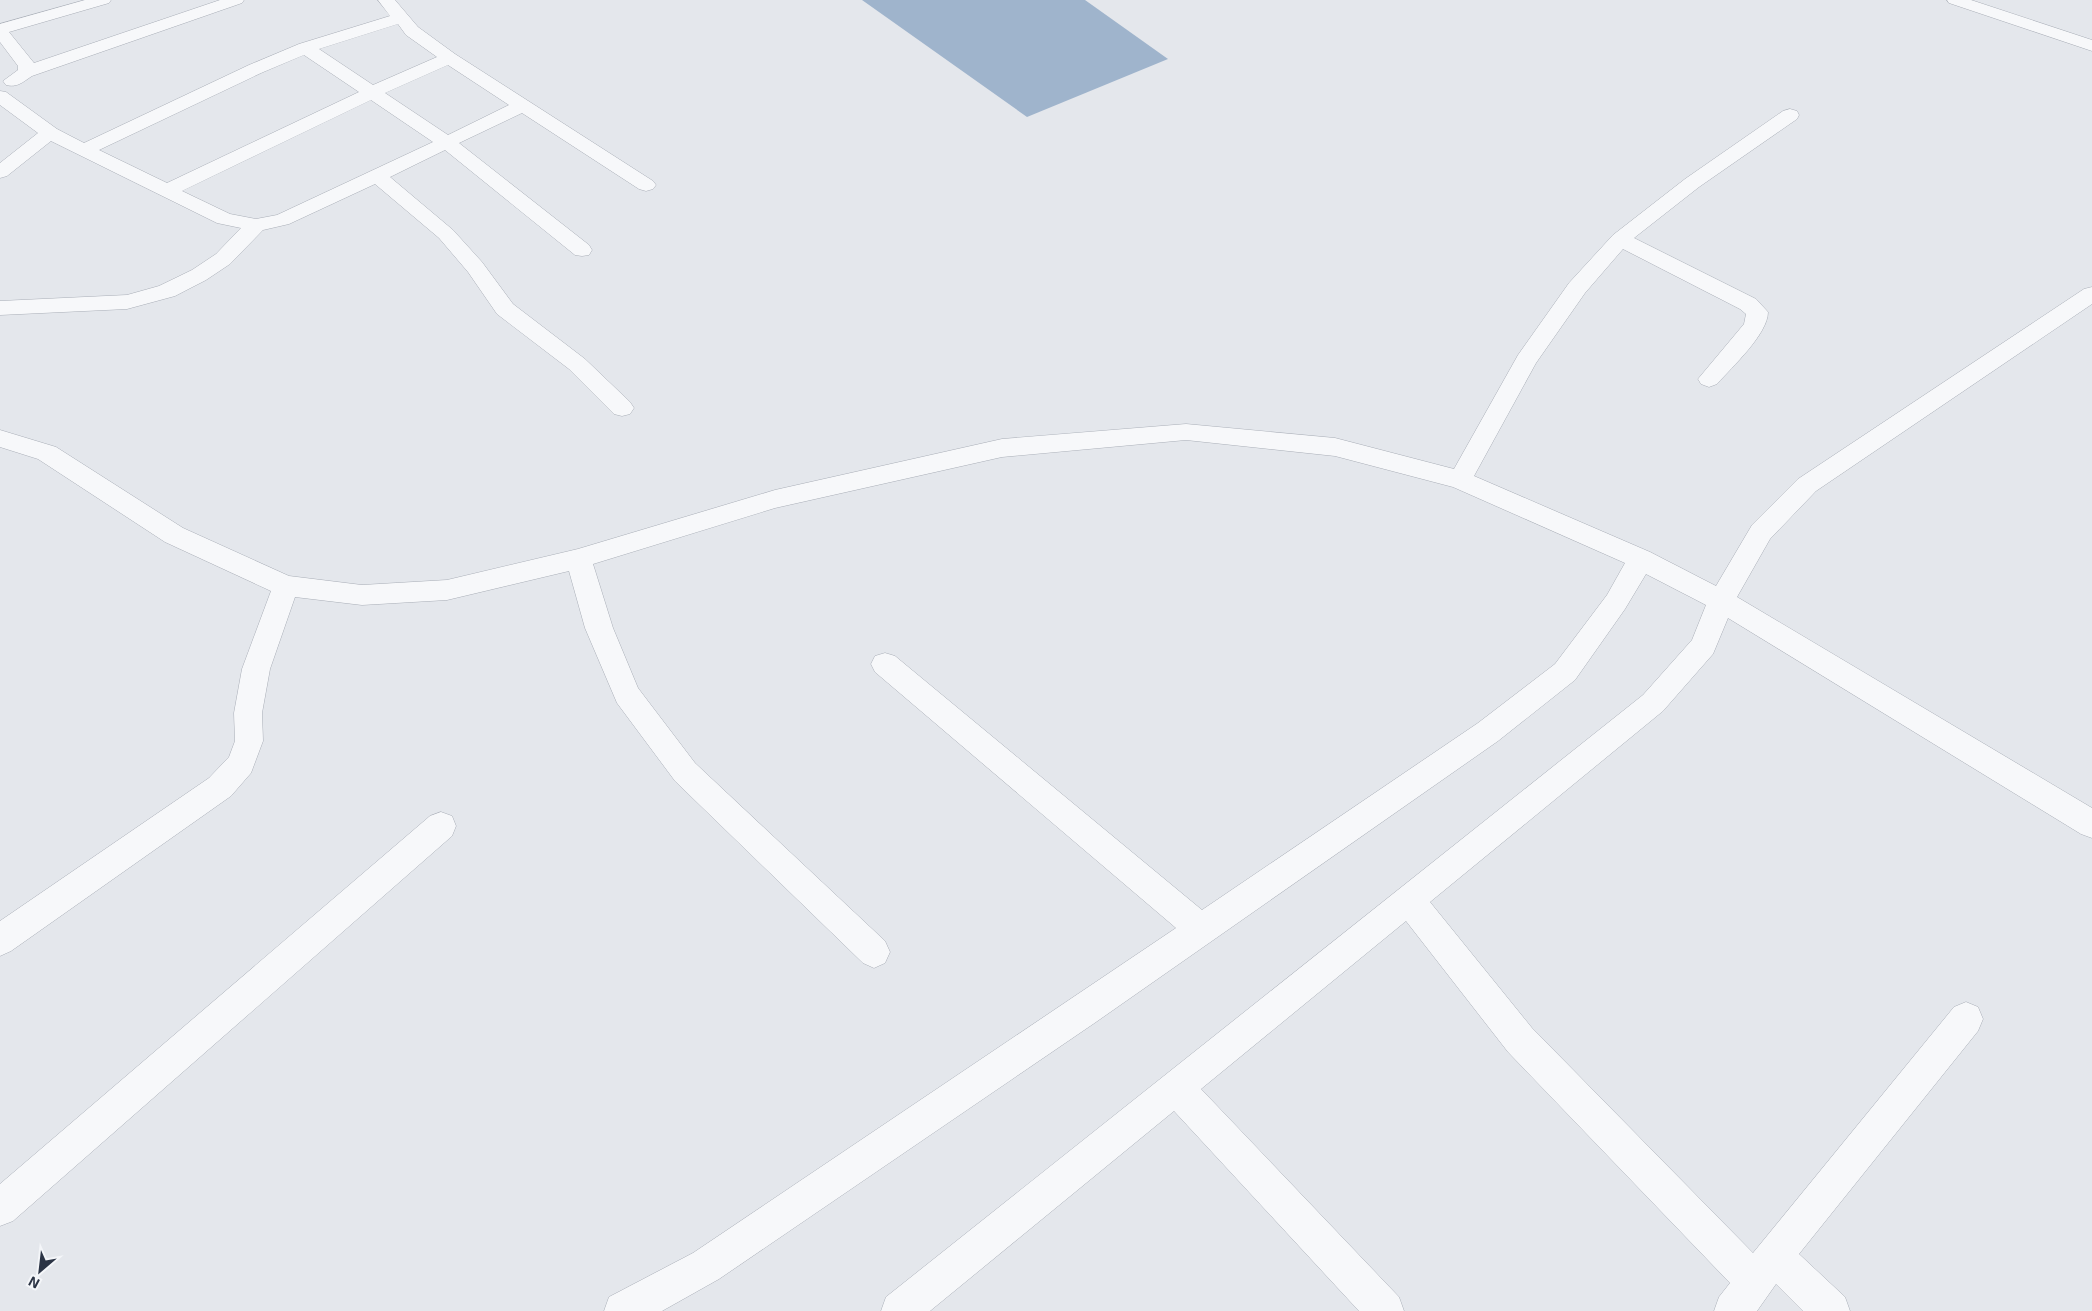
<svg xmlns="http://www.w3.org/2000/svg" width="2092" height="1311" font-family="'Exo 2',sans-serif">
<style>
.water{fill:#9fb4cc}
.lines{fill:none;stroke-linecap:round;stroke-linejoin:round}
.minor-casing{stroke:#a9aeb7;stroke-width:1}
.minor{fill:#f7f8fa;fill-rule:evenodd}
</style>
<rect width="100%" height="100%" fill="#e4e7ec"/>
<path class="water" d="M862,0H1085L1168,59L1027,117Z"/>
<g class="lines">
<defs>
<path id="minor" d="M85,0H111L109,3L9,32L34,63L220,0H244L242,3L32,76C23,82 17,88 6,85L3,81L18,70V66L0,42V24Z
M378,0H395L418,27L455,54L653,181L656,185L653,189L646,191L639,189L522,113L459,143L589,245L592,250L589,255L582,256L575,255L445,150L390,177L453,230L482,262L513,304L585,359L630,402L634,408L630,414L622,416L614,414L569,369L497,314L468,272L439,238L375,184L289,224L263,230L230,264L206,280L175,296L127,309L0,315V301L127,295L159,286L192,270L216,254L241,228L217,223L51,141L7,176L0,178V163L38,133L0,105V91L6,92L57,129L84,143L249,65L299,44L390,16ZM398,24L406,35L437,57L373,85L319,49ZM304,55L359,92L167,183L99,150L261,73ZM448,65L509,105L448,135L385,93ZM371,100L433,142L277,215L256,219L230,214L182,191Z
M1947,0H1971L2092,40V51L1949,3Z
M1790,109L1797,111L1799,115L1797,119L1699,187L1634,238L1756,299L1768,312C1768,334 1732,367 1717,384L1709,387L1701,384L1698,379L1744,324L1746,314L1740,309L1623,249L1585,293L1536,363L1474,476L1650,552L1716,586L1752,525L1798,479L2084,289L2092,287V304L1816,491L1770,539L1737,597L2092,808V838L2081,834L1728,618L1713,654L1663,711L1430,902L1532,1028L1753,1253L1954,1007L1966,1002L1978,1007L1983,1019L1978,1031L1799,1254L1845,1297L1850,1311H1803L1776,1284L1757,1311H1714L1719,1297L1730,1283L1508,1052L1406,921L1201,1089L1399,1297L1404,1311H1359L1174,1111L930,1311H881L886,1297L1643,695L1692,640L1706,605L1646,574L1625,609L1575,680L1498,741L1096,1022L719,1279L662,1311H604L609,1297L693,1253L1176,928L875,672L871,664L875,656L885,653L895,656L1202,910L1478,723L1555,664L1607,595L1625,563L1453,487L1335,456L1186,440L1002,457L775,508L593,564L613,628L638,688L695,763L885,941L890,952L885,963L874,968L863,963L675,781L617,703L585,628L569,571L447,600L362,605L295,597L270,669L262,713L263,741L251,773L231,796L11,951L0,956V921L209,778L229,757L235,741L234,713L242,669L271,591L165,542L38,459L0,447V430L56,447L183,528L289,576L362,585L447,580L578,549L775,490L1002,439L1186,424L1335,438L1454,469L1518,355L1569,283L1613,235L1685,179L1783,111Z
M441,812L452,816L456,826L452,836L13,1221L0,1226V1184L430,816Z"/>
</defs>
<use href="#minor" class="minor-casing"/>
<use href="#minor" class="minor"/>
</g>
<g transform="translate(40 1271) rotate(208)" stroke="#f4f6f9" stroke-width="4" paint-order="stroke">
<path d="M0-4L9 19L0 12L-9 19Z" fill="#2b3445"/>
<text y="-8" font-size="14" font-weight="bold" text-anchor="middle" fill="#2b3445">N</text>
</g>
</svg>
